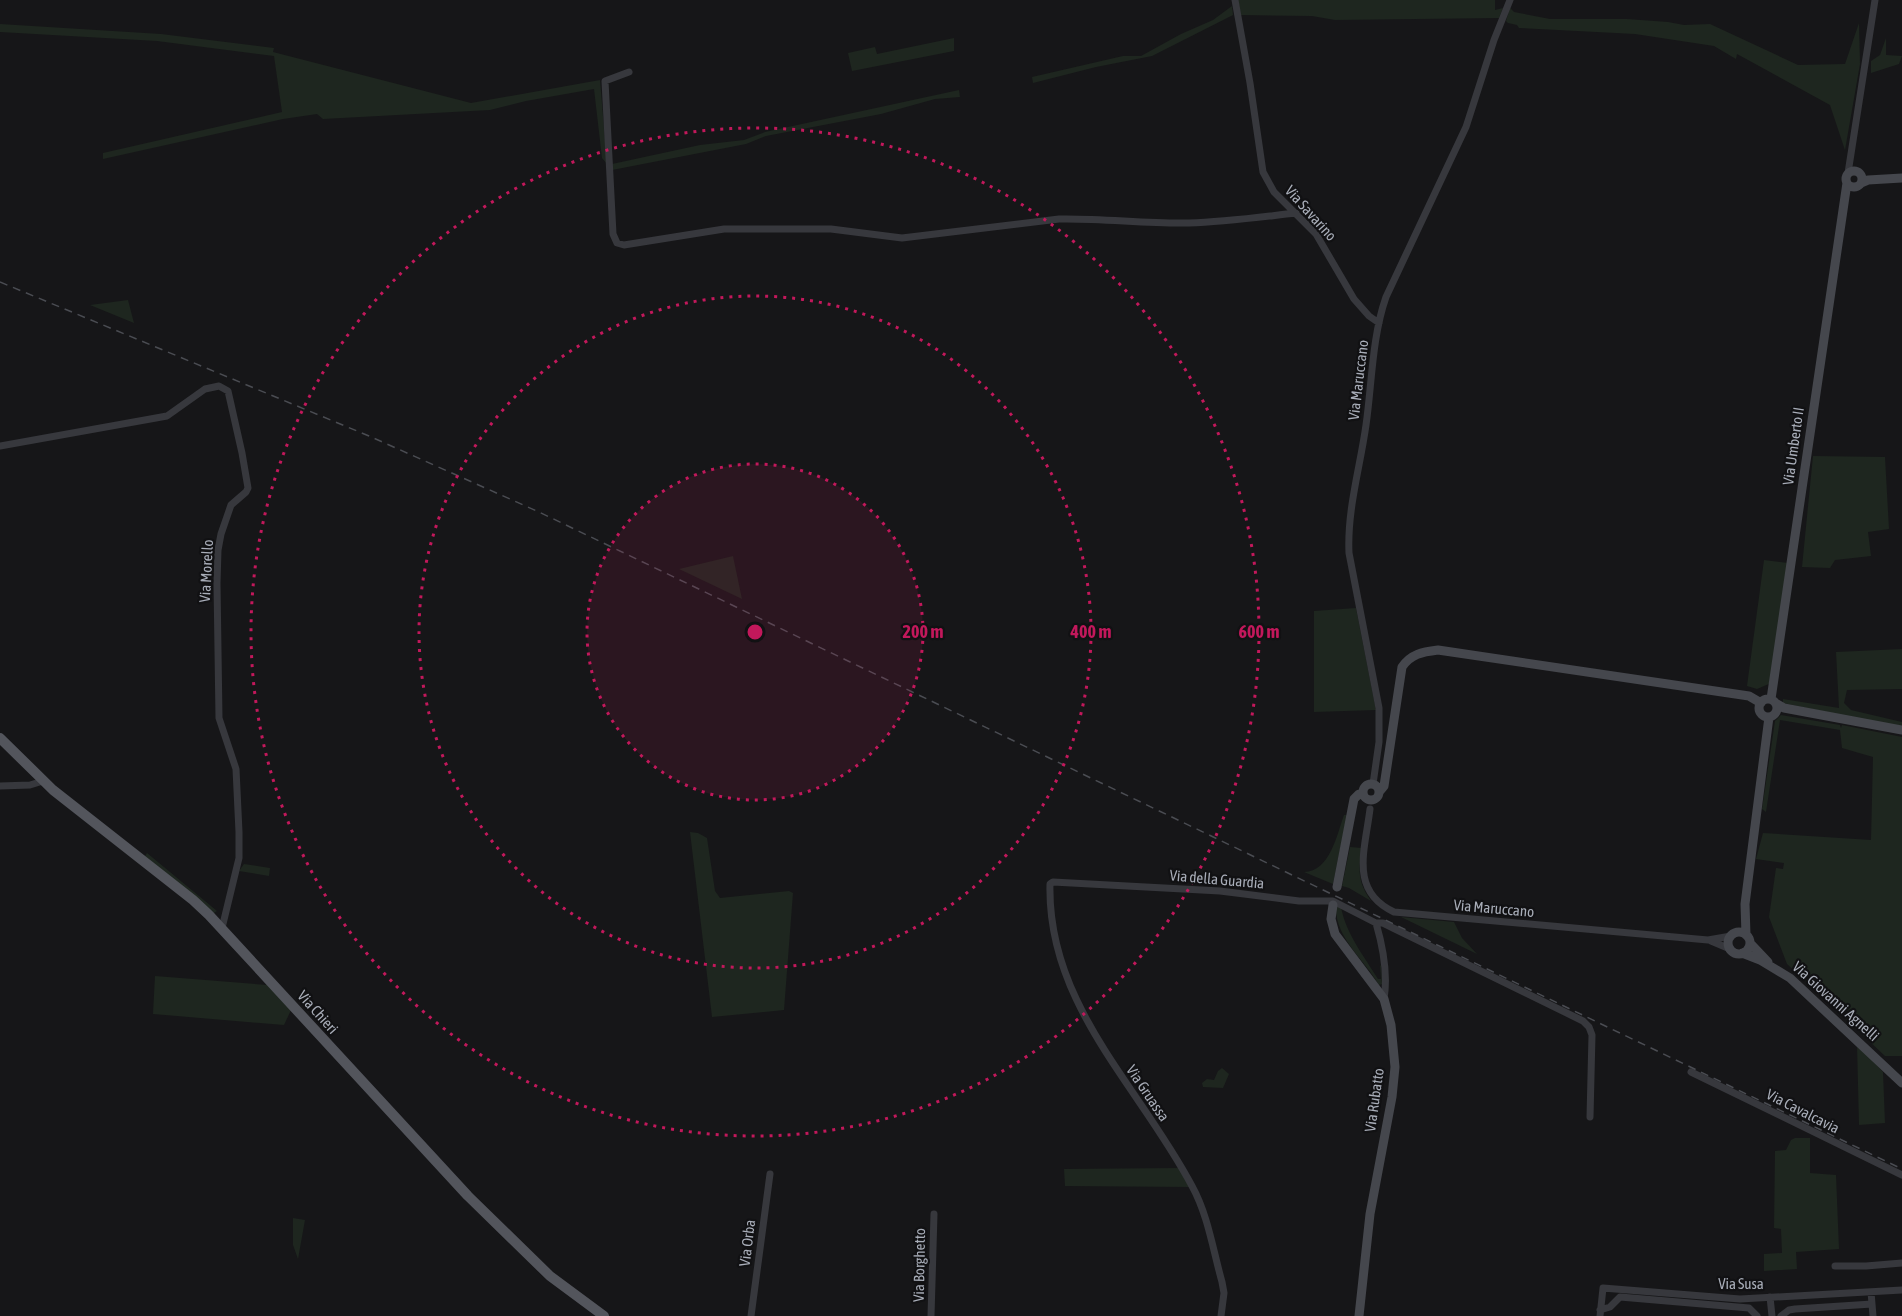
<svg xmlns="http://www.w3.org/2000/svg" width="1902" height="1316" font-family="'Asap Condensed',sans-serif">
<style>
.green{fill:#1e261f}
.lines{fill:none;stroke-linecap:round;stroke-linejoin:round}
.street{stroke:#37383d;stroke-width:7}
.secondary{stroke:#45474d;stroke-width:9}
.primary{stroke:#53555c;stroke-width:10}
.rail{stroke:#4a4c52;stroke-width:1.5;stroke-dasharray:8 6;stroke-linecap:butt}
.ring{fill:none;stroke:#c2185b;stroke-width:3;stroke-dasharray:3 6}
.labels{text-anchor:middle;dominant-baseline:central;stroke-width:4.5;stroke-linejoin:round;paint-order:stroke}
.street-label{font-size:15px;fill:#a8adb8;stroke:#111113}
.centre{fill:#c2185b;stroke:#111113;stroke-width:3}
.ring-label{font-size:18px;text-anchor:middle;font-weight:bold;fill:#c2185b;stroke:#111113;stroke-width:4.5;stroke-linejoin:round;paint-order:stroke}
</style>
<rect width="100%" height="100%" fill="#161618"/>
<path class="green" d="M1238,0H1495V10L1503,8L1499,18L1335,20L1312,16L1241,15Z
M1232,6L1233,15L1152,56L1096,67L1033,83L1032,77L1123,56H1141L1181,34L1213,20Z
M1510,8L1514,12L1550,19H1627L1668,22L1684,25L1710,24L1798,65L1845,64L1859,23L1860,64L1845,150L1830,105L1737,54L1736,59L1714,46L1635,34L1519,28L1517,25L1508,23L1506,21Z
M0,24L161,34L274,48L273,52L471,103L600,80L607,164L602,158L594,89L526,101L490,110L323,119L317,114L283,119L103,159V153L282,112L274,56L157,41L0,32Z
M954,38V51L852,71L848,53L875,47L877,54Z
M1886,38V55L1902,56L1899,64L1871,73V61L1880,55Z
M959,90L960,97L935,99L881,114L766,136L746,144L612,170V164L700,145L744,140L765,132Z
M128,300L134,323L90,305Z
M1813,456L1885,457L1889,529L1868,532L1871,556L1835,560L1830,568L1802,567Z
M733,556L742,599L679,569Z
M1764,560L1788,563L1771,683L1757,689L1747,686Z
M1356,608L1376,710L1314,712V611Z
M1902,649V689L1847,690L1844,703L1851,710L1902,722V728L1783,703V699L1839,708L1836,652Z
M1781,715L1840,725L1841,728L1842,725L1902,737V1056H1885L1787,964L1769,917L1776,868L1783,869L1784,863L1756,859L1763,833L1871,840L1873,757L1842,748L1840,730L1780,720L1766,812L1762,809L1775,721Z
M1344,815H1347L1333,884L1304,872C1330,872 1337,834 1344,815Z
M690,832L698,833L707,838L715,891L720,898L789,891L793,893L784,1010L712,1017Z
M1350,847L1361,848C1359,871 1357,881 1371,901L1349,888L1342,886Z
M147,853L217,911L214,913L145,856Z
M244,864L270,868L269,876L239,871Z
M1336,905L1341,907C1346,934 1364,956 1378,979H1381L1380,965L1381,966L1382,984L1379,985C1364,959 1334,937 1336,905Z
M1401,917L1454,922L1462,938L1477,954Z
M155,976L267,985L291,1010L284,1025L153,1014Z
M1857,1044L1883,1072L1885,1123L1859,1125Z
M1222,1068L1229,1074L1223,1088L1203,1087L1202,1083L1207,1079L1214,1080L1218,1071Z
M1795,1138H1810V1173L1836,1175L1839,1249L1796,1252L1797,1269L1764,1271V1254L1782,1253L1781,1229L1774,1228L1775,1151L1786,1150L1791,1140Z
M1180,1168L1191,1187L1065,1186L1064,1169Z
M293,1218L305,1220L298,1259L293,1245Z"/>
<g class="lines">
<path class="street" d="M1235,0L1250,83L1263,172L1274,192L1316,234L1354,299L1369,316L1379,323
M629,72L605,81L613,234L617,243L624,245L724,229H831L902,238L1059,219C1102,218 1146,224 1189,223C1225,222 1260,217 1296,213
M1848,173L1875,0
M0,446L167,416L205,389L219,386L228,391L242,453L248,488L246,492L231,505L221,534L218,550L217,583L219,718L236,769L239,832V858L222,928
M1373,784L1379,742V708L1349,553C1347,510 1360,468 1366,425C1372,383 1372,337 1386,297L1466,127L1494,40L1510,0
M0,786L30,785L43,781
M1370,809C1365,850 1349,891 1394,912L1708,940L1731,936
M1376,923H1383L1393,928L1583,1021L1589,1027L1592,1035L1590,1117
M1711,941L1730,949
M1691,1072L1902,1175
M1835,1266H1866L1902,1263
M1871,1292L1873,1316
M1770,1297L1772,1316
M1600,1310L1610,1307L1620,1297L1749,1308L1757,1316
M751,1316L770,1174
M931,1316L934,1214
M1221,1316L1224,1293L1222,1282C1213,1250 1208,1215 1192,1186C1140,1087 1047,1005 1050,884L1053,882L1220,891L1299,901H1333L1376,923C1383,947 1388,975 1384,999
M1600,1316L1603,1288L1740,1299L1902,1290
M1781,1316L1789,1310L1795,1309L1872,1304"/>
<path class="secondary" d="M1846 179a8 8 0 1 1 16 0a8 8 0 1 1-16 0Z
M1861,183L1868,180L1902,178
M1759 708a9 9 0 1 1 18 0a9 9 0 1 1-18 0Z
M1771,699L1847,183
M1777,704L1784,708L1902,730
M1363 792a8 8 0 1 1 16 0a8 8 0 1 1-16 0Z
M1379,792L1384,786L1402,667C1411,654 1422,652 1438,650L1749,696L1761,703
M1337,887L1354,799L1359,794L1363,793
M1333,905L1331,919L1335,934L1384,999L1391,1025L1395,1067L1392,1097L1370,1214L1359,1316
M1728 943a11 11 0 1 1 22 0a11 11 0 1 1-22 0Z
M1746,935L1745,904L1769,717
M1750,943L1768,962
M1742,953L1760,960L1790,978L1902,1083"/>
<path class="primary" d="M0,738L53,790L193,900L209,915L468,1196L550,1276L604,1316"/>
<path class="rail" d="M0,282L369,436L539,512L1902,1169"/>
</g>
<circle cx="755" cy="632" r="168" fill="#c2185b" fill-opacity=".12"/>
<g class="ring">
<circle cx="755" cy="632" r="168"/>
<circle cx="755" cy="632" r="336"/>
<circle cx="755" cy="632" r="504"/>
</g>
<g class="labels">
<g class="street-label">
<text transform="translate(1311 213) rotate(48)">Via Savarino</text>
<text transform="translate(1358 380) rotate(-83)">Via Maruccano</text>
<text transform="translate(1793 446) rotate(-82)">Via Umberto II</text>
<text transform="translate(206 571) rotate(-87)">Via Morello</text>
<text transform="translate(1217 879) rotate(5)">Via della Guardia</text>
<text transform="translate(1494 908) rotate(5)">Via Maruccano</text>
<text transform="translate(1836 1001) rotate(42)">Via Giovanni Agnelli</text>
<text transform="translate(318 1012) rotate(48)">Via Chieri</text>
<text transform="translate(1148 1093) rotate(56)">Via Gruassa</text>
<text transform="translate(1374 1100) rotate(-82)">Via Rubatto</text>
<text transform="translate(1803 1111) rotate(27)">Via Cavalcavia</text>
<text transform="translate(747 1243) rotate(-83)">Via Orba</text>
<text transform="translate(919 1265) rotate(-89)">Via Borghetto</text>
<text x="1741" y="1283">Via Susa</text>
</g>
</g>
<circle cx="755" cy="632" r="9" class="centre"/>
<g class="ring-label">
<text x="923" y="638">200 m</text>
<text x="1091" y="638">400 m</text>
<text x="1259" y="638">600 m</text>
</g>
</svg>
